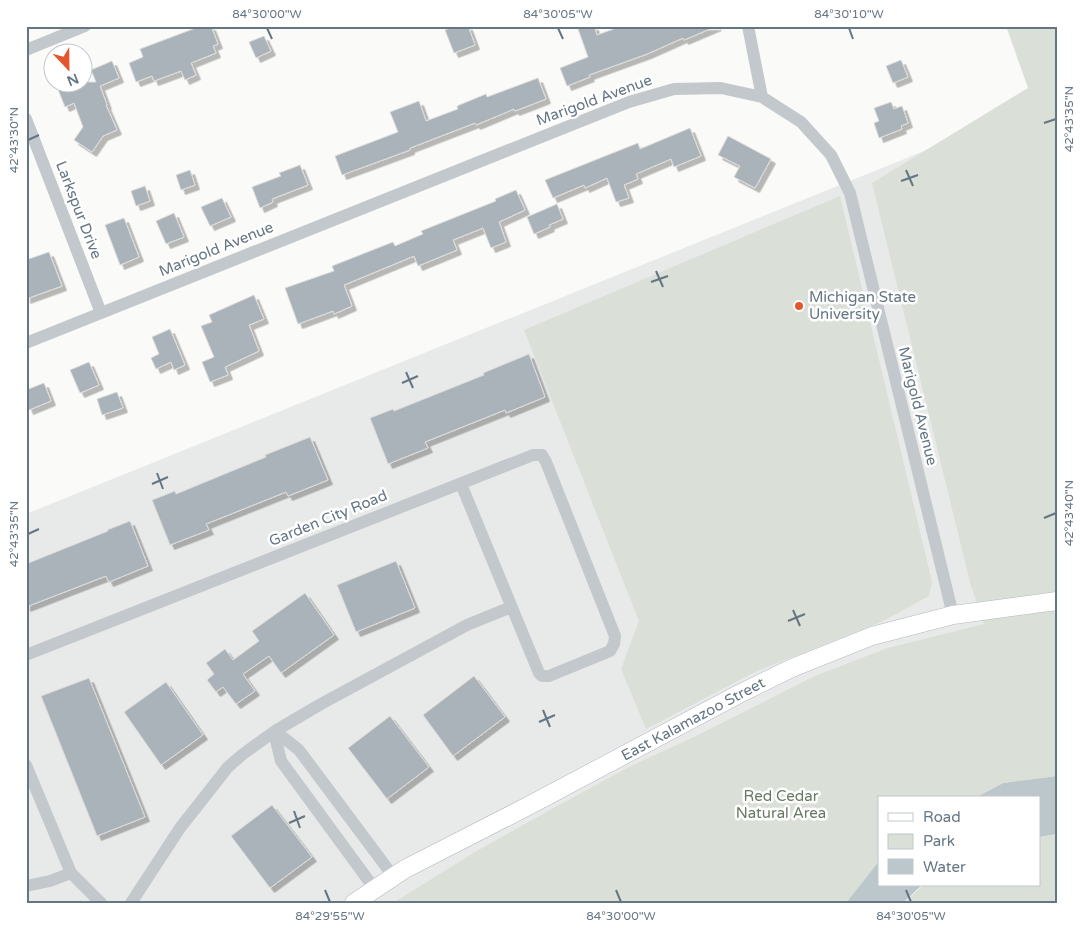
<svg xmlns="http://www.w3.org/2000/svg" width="1083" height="929" font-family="'Varela Round',sans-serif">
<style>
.built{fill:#e8e9e9}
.green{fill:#dadfd7}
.water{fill:#bbc7cb}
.building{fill:#aab3b9;stroke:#dcdcda;filter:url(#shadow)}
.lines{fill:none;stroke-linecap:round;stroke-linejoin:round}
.secondary-casing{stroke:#b3babf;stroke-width:19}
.street{stroke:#c3c8cc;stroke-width:12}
.secondary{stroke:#fff;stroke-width:18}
.ticks{fill:none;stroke:#657683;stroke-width:2}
.poi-dot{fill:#e4572e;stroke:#fff;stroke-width:2}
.labels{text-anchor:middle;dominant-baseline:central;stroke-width:5;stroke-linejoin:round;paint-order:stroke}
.street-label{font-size:15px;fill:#657683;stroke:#fff}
.poi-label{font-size:15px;fill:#657683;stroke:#fff;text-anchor:start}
.park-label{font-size:15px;fill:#687a64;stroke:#fff}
.neatline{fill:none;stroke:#657683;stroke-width:2}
.ticks-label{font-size:12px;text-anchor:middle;fill:#657683}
</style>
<defs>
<filter id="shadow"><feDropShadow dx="4.5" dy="4.5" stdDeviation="0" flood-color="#0004"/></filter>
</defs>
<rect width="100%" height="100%" fill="#fafaf8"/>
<path class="built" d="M1057,26V771L879,798L840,903H26V514L1055,98Z"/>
<path class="green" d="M1006,26H1057V776L1003,783L975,798H879V861L846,903H393L475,852L550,810L629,767L696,736L817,675L888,648L984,624L971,586L872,183L1028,88Z
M840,196L932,582L929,596L881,622L757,671L646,729L621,669L639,621L524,330Z
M1057,834V903H904L923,885H1039V837Z"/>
<path class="water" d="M1057,776V834L1039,837V798H975L1003,783Z
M879,861V885H922L903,903H846Z"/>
<path class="building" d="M201,26H211L218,44L213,46L216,53L191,63L196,75L185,80L181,71L154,81L152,76L136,82L129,63L143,57L140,49Z
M455,26H468L475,45L454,53L445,30Z
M577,26H594L597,35L622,26H717L684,40L683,38L647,54L589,75L590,77L567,86L560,68L588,57Z
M264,36L271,51L256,58L249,42Z
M901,60L908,77L893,83L886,66Z
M112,61L119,78L100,86L107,105H106L117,130L103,136L92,152L74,140L83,127L74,103L65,107L55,82H96L91,70Z
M538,78L546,99L515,111L514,109L476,125L475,123L410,148V150L342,175L335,156L398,132L390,112L419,101L426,121L458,109L457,106L486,94L487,97Z
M891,102L894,109L902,106L908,123L901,126L902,129L879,138L874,123L879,121L874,108Z
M690,128L701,156L674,167L671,159L636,174L638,179L624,185L629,198L616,202L607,178L585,188L584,185L553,198L545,180L638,143L640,149Z
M728,136L771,159L755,188L734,177L740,166L718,155Z
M300,165L308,185L272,199L273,202L260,208L252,187L281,176L279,173Z
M190,170L195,185L181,190L176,175Z
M145,186L150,201L136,206L131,191Z
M516,190L525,210L499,222L506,242L491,248L483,228L453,240L457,250L418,266L414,256L344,285L352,306L334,314L333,311L298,324L285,288L334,271L332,266L393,242L395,246L423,234L421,231L496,201L495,199Z
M222,198L231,217L210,226L201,207Z
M557,204L563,219L549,225L550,227L534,234L527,217Z
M174,213L184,237L166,244L156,221Z
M124,218L139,257L120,265L105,225Z
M49,252L62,286L26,299V260Z
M254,295L264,319L249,325L259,351L225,367L228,375L210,382L202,362L214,357L201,326L212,322L209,315Z
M170,329L185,365L174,370L171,362L156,369L151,358L159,354L152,337Z
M529,354L545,397L506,413L505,410L425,442L428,448L388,464L370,418L393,409L394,411L484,375L483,373Z
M89,362L99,385L80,393L70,370Z
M44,383L51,401L29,410L26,403V390Z
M117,392L123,408L102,415L97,399Z
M310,437L328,480L288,496L286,492L206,524L209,530L170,545L152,500L175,491L176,494L266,457L265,455Z
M130,521L148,566L109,582L106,576L26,607V564L108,531L107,530Z
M396,561L415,608L356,632L337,585Z
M305,593L334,635L281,673L269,656L243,674L255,691L236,704L223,687L216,692L207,680L214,674L206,663L225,649L233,660L259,641L252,631Z
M474,676L505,717L453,756L423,715Z
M89,678L145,817L97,836L41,696Z
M166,682L203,735L161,765L124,712Z
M390,716L429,767L387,799L348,748Z
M272,805L312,857L270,888L231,836Z"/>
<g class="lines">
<defs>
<path id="secondary" d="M354,903L405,869L530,805L739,694L792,668L872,636L953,615L1057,601"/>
</defs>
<use href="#secondary" class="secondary-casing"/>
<path class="street" d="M748,26L762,97
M26,50L85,26
M26,119L101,313
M26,343L629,102L674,89L721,88L762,97L801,122L831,155L850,193L953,615
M26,655L533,455H542L546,462L615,636L614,644L610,651L549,676H542L539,673L461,484
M275,731L299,750L393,876
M274,732L281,761L374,888
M26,765L71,873L101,903
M26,886L50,881L71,873
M131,903L180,828L228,767L243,754L275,731L321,704L467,625L511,607"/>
<use href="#secondary" class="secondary"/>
</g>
<path class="ticks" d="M267,28L272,39M558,28L563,39M849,28L853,39M1044,123L1056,119M28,140L39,135M906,170L913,186M901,181L918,175M656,271L663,287M651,282L668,276M406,372L413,388M402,383L418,376M157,473L163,489M152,484L168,477M1044,518L1056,513M28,534L39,529M793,610L800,626M788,621L805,614M543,710L550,727M539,722L555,715M294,811L300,828M289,823L305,816M325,890L330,902M616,890L621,902M906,890L911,902"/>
<circle class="poi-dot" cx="799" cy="306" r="5"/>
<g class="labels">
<g class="street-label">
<text transform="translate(594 100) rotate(-20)">Marigold Avenue</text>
<text transform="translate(79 210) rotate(69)">Larkspur Drive</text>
<text transform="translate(216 249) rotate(-22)">Marigold Avenue</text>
<text transform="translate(918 406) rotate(76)">Marigold Avenue</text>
<text transform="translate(328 518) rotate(-22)">Garden City Road</text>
<text transform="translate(693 719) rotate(-28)">East Kalamazoo Street</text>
</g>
<g class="poi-label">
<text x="809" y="297">Michigan State<tspan x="809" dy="17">University</tspan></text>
</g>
<g class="park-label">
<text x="781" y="796">Red Cedar<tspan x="781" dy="17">Natural Area</tspan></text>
</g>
</g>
<rect width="1083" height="929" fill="none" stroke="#ffffff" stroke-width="55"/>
<rect x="878" y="796" width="162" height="90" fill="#ffffff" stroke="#c1c8cd"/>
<rect x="888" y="813" width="25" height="8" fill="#ffffff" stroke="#c1c8cd"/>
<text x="923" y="822" font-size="15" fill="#657683">Road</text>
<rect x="888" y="834" width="25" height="15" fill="#dadfd7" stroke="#c1c8cd"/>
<text x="923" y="846" font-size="15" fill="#657683">Park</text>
<rect x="888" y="859" width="25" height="15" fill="#bbc7cb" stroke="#c1c8cd"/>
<text x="923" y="872" font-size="15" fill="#657683">Water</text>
<g transform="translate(68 68) rotate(158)"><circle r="24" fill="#ffffff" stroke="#c1c8cd"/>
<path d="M0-4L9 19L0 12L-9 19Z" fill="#e4572e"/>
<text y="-8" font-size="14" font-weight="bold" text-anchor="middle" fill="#657683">N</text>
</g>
<rect x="28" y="28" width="1028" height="874" class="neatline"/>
<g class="ticks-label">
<text x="267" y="18">84°30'00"W</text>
<text x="558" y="18">84°30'05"W</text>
<text x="849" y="18">84°30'10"W</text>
<text transform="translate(1069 119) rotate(-90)" y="4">42°43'35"N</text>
<text transform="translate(14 140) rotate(-90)" y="4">42°43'30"N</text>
<text transform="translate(1069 513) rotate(-90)" y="4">42°43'40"N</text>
<text transform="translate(14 534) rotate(-90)" y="4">42°43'35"N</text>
<text x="330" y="920">84°29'55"W</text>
<text x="621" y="920">84°30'00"W</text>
<text x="911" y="920">84°30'05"W</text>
</g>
</svg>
